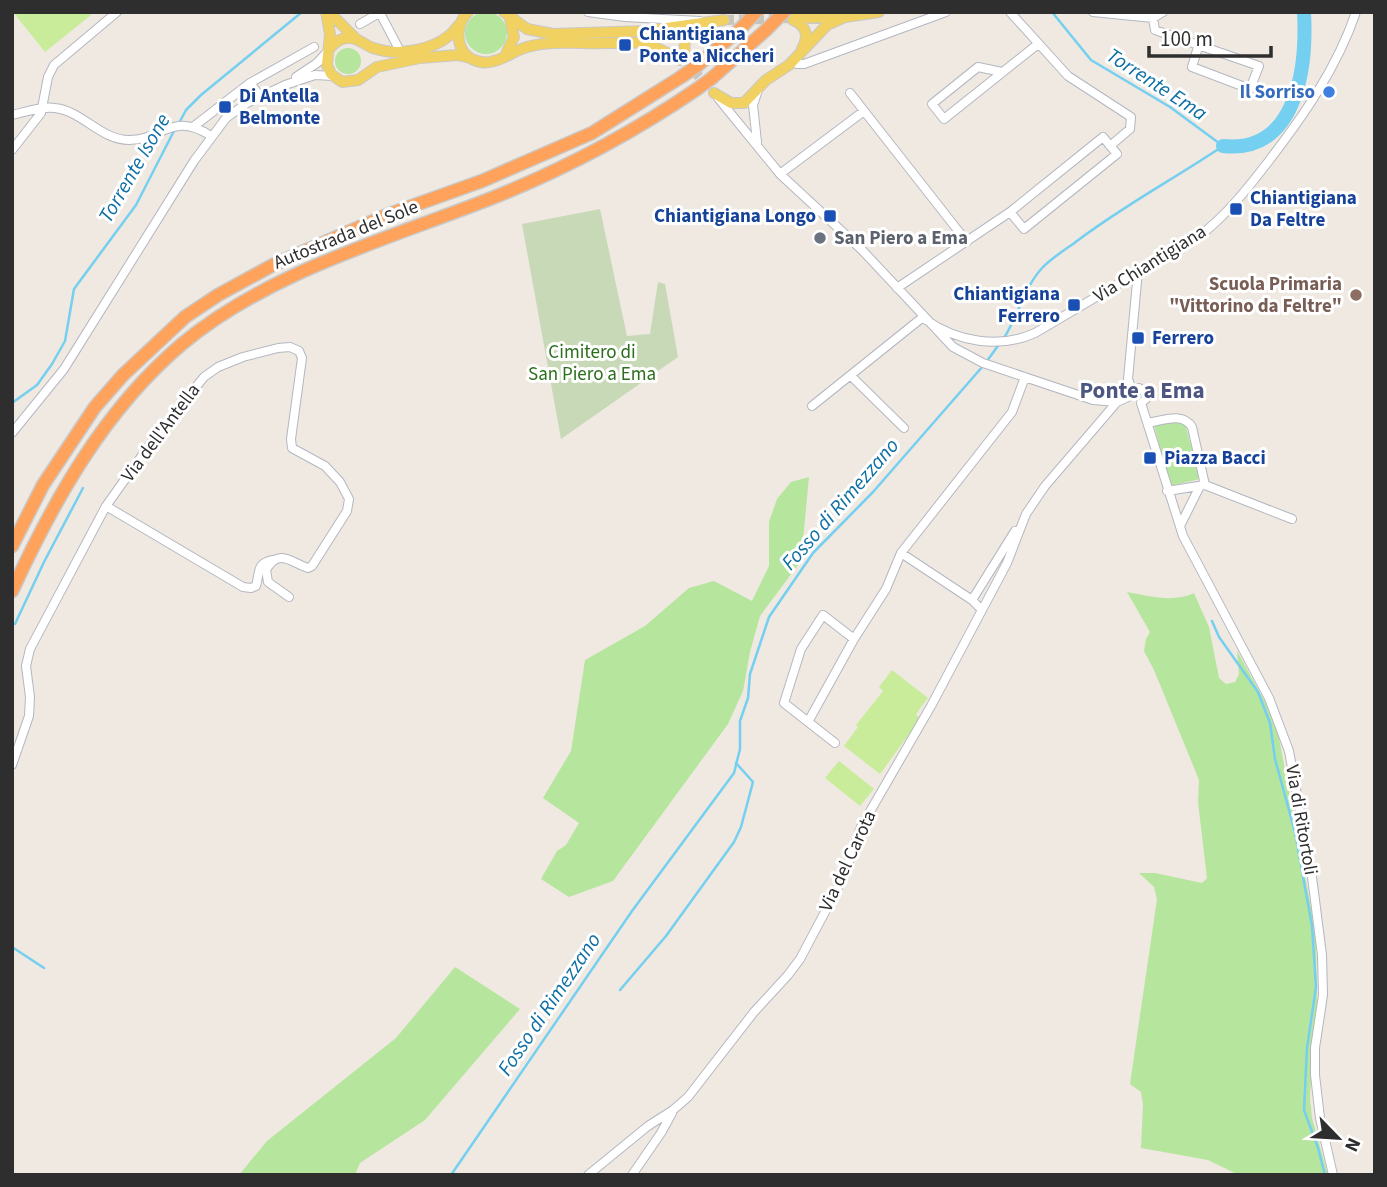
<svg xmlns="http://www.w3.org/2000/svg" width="1387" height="1187" font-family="'Source Sans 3',sans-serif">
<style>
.green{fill:#b6e59e}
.cemetery{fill:#c8d9b8}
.pitch{fill:#c9ec9a}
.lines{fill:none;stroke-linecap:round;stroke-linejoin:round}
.stream{stroke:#75cff0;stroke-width:2.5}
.river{stroke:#75cff0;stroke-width:14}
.major-tunnel{stroke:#c8c4bd;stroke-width:10;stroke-dasharray:10 5;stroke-linecap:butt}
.minor-casing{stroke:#b4b7c1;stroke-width:10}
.major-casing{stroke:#c9c9c9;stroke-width:12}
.highway-casing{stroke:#c9c9c9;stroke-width:15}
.minor{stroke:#fff;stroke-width:8}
.major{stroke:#f2d163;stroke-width:10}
.highway{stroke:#ffa35c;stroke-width:12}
.highway-bridge-casing{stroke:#c9c9c9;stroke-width:15;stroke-linecap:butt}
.highway-bridge{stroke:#ffa35c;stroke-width:12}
.transit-dot{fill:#1a4fb4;stroke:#fff;stroke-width:2.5}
.shop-dot{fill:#3f7fe0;stroke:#fff;stroke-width:2.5}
.worship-dot{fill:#6b7280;stroke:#fff;stroke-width:2.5}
.education-dot{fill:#8d6e63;stroke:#fff;stroke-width:2.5}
.labels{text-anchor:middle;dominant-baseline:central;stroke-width:6;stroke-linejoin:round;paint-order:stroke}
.transit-label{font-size:19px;font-weight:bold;fill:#164399;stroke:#fff;text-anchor:start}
.shop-label{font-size:19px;font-weight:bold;fill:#366cbe;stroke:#fff;text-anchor:end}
.street-label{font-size:19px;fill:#2e2e2e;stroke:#fff}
.worship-label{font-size:19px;font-weight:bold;fill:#5b616d;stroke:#fff;text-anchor:start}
.education-label{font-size:19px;font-weight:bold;fill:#785e54;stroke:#fff;text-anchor:end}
.park-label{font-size:19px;fill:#2c6e1b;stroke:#fff}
.water-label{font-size:21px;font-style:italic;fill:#0d6fa3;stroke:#fff}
.quarter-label{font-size:23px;font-weight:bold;fill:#4d5680;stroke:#fff}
</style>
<rect width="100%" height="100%" fill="#efe9e1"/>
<path class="green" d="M465 33a21 21 0 1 1 42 0a21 21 0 1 1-42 0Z
M335 61a13 13 0 1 1 26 0a13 13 0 1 1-26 0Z
M1180,420L1186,427L1200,479L1170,486L1154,425Z
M809,477L801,561L760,616L750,652L743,691L728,724L613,881L569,897L541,879L557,851L566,845L579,823L543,798L571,751L585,660L645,626L689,588L714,581L752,601L769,566V522L777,499L791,482Z
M1127,592C1149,596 1173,603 1194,593L1209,627L1219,678L1226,684L1235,682L1239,674L1237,651L1272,714L1279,738L1316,934L1317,1007L1313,1040L1310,1098L1312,1118L1328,1175H1239L1208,1160L1141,1148L1143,1105L1141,1092L1130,1084L1157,899L1154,887L1139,873H1155L1202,883L1207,878L1198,802L1199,780L1154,670L1144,651L1146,639L1150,632Z
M455,967L520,1009L425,1120L360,1163L355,1175H239L267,1141L396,1038Z"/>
<path class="cemetery" d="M600,209L627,336L650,334L658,282L665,284L678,357L561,439L522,224Z"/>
<path class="pitch" d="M13,12H89L91,15L45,52Z
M892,670L928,698L916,714L920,719L880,774L844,746L858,727L856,725L883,691L879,687Z
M839,761L874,789L860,806L825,778Z"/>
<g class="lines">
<path class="stream" d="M179,123L186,110L201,95L302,12
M1004,338C1018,316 1024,287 1043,267C1052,258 1063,251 1073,244C1121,207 1174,179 1223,146L1170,107L1091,60L1052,12
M987,361L1000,343
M12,403L37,385L52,364L65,341L74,289L136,205L175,129
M1212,621L1219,637L1258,692L1270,723L1275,759L1295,832L1312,926L1316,987L1307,1048L1304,1110L1318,1148L1325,1175
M15,624L44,562L83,488
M12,947L44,968
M620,990L666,936L734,842L741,827L753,782L736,763
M451,1175L632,911L734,773L740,749V721L748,698L750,674L769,617L813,553L873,492L983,366"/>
<path class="river" d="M1223,146C1297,154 1307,67 1304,12"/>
<path class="major-tunnel" d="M724,20L795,18
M685,56L695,72L714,93"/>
<defs>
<path id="minor" d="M588,12L625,17L700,21
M1010,12L1068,76L1131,117L1130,129L1110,146
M1093,12L1153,18L1163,12
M380,13L400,51
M1153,18L1155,30L1259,66L1250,89L1192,67L1198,47
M360,24L381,12
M795,59L797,64H804L946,12
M1002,72L978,67L932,104L944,119L1038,44
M296,77L317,63L329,50
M850,93L967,242
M260,96L250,83L314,47
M718,98L780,174L862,250L953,347L983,363L1093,400L1117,402L1130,396
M12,115C25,112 42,106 55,108C82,111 101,140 129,140C163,140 172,111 211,136
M193,127L250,83
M1103,137L1117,154L1024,229L1010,212Z
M757,142L753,105L758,90
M12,150L41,113L48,77L54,65L117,12
M780,174L864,111
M897,288L1010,212
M926,320C958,342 999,349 1035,333L1198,237C1225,217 1248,188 1268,162C1304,115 1337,68 1356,12
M851,376L904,428
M1132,390L1128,379L1138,271
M1132,390L1139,388L1145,392L1146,399L1141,403
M1141,403L1183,536L1269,698L1289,751L1312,877L1322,955L1323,995L1315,1048V1075L1320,1118L1333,1175
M812,406L923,317
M1148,423C1164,420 1183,412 1192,427L1205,485L1167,491
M12,433L64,369L194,161L226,118L247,103L285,85L315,75L333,76
M1205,485L1292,519
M106,506L243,587L251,588L256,586C260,572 256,563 273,560
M1180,526L1200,486
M901,553L972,600L982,610
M972,600L1015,531
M808,722L854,639L886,589L901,553L1012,412L1025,377
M835,743L784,703L801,649L823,615L854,639
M12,765L29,716L30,697L26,666L30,649L106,506L156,436L204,377L218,367L243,357L278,348L290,347L299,351L302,358L291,439L292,448L325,466L340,482L349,499L347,511L312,566L308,568C290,562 279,548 266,570L268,582L289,597
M588,1175L648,1126L673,1110L688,1097L754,1012L788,975L800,959L843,878L861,827L931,706L1007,563L1026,514L1045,486L1117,402
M632,1175L661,1133L672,1113"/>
<path id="major" d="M326,12L330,34L327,65L331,74L342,82L358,80L377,67L420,58L458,55L470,58
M329,12L355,38
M468,12C452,28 456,58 481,62C497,65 512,51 527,47C552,40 581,44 608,43C620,43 633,41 646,44C658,47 669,54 680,60
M504,12L527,29L553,34L645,31L724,20
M795,18L845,17L879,12
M793,20C807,26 809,36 802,49
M330,48C335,42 340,38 348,38C358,37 364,45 373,48C400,57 441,50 458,26
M506,54L514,37L510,19
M685,56C683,43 686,30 700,25
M714,93L731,103H744L766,80L789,65L827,25L845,17"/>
<path id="highway" d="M698,65L740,29
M712,78L766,30
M12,546L43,485L95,407L123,375L185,317L218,295L273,265L387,215L482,181L592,133L681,77
M12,591C54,500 104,410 182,344C267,273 384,240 487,200C561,171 631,134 697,89"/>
</defs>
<use href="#minor" class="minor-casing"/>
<use href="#major" class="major-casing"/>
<use href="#highway" class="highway-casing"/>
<use href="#minor" class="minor"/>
<use href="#major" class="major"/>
<use href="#highway" class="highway"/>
<defs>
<path id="highway-bridge" d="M740,29L756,12
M766,30L784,12
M681,77L698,65
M697,89L712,78"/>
</defs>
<use href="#highway-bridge" class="highway-bridge-casing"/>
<use href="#highway-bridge" class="highway-bridge"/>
</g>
<g class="transit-dot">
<rect x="618" y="38" width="14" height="14" rx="3.5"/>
<rect x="218" y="100" width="14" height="14" rx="3.5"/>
<rect x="1229" y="202" width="14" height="14" rx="3.5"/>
<rect x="823" y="209" width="14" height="14" rx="3.5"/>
<rect x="1067" y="298" width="14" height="14" rx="3.5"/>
<rect x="1131" y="331" width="14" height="14" rx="3.5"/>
<rect x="1143" y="451" width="14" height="14" rx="3.5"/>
</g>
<circle class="shop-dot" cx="1329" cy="92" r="7"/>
<circle class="worship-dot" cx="820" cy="238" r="7"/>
<circle class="education-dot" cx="1356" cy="295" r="7"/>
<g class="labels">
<g class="transit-label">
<text x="639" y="34">Chiantigiana<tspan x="639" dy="22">Ponte a Niccheri</tspan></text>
<text x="239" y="96">Di Antella<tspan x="239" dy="22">Belmonte</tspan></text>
<text x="1250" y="198">Chiantigiana<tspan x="1250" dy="22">Da Feltre</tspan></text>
<text x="816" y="216" text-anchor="end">Chiantigiana Longo</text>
<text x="1060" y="294" text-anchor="end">Chiantigiana<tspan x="1060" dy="22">Ferrero</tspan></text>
<text x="1152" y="338">Ferrero</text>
<text x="1164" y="458">Piazza Bacci</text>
</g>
<g class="shop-label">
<text x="1315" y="92">Il Sorriso</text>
</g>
<g class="street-label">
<text transform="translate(346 235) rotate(-22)">Autostrada del Sole</text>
<text transform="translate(1150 264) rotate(-32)">Via Chiantigiana</text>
<text transform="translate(161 433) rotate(-53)">Via dell'Antella</text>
<text transform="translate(1301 820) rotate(80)">Via di Ritortoli</text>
<text transform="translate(848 861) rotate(-65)">Via del Carota</text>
</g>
<g class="worship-label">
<text x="834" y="238">San Piero a Ema</text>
</g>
<g class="education-label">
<text x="1342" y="284">Scuola Primaria<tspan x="1342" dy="22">"Vittorino da Feltre"</tspan></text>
</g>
<g class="park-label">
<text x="592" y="352">Cimitero di<tspan x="592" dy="22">San Piero a Ema</tspan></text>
</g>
<g class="water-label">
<text transform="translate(1157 84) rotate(33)">Torrente Ema</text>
<text transform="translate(134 168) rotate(-60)">Torrente Isone</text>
<text transform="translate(840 504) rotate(-49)">Fosso di Rimezzano</text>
<text transform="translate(549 1004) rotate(-56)">Fosso di Rimezzano</text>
</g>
<g class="quarter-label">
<text x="1142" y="390">Ponte a Ema</text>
</g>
</g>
<rect width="1387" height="1187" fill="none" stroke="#2e2e2e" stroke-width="28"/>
<g transform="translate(1338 1138) rotate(115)" stroke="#ffffff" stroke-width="5" paint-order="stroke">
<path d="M0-5L12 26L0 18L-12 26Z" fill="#2e2e2e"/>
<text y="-10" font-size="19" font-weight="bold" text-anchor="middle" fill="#2e2e2e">N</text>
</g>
<path d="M1149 46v10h122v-10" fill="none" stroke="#2e2e2e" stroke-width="3.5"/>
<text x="1160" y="46" font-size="21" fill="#2e2e2e" stroke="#ffffff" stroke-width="5" paint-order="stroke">100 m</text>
</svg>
